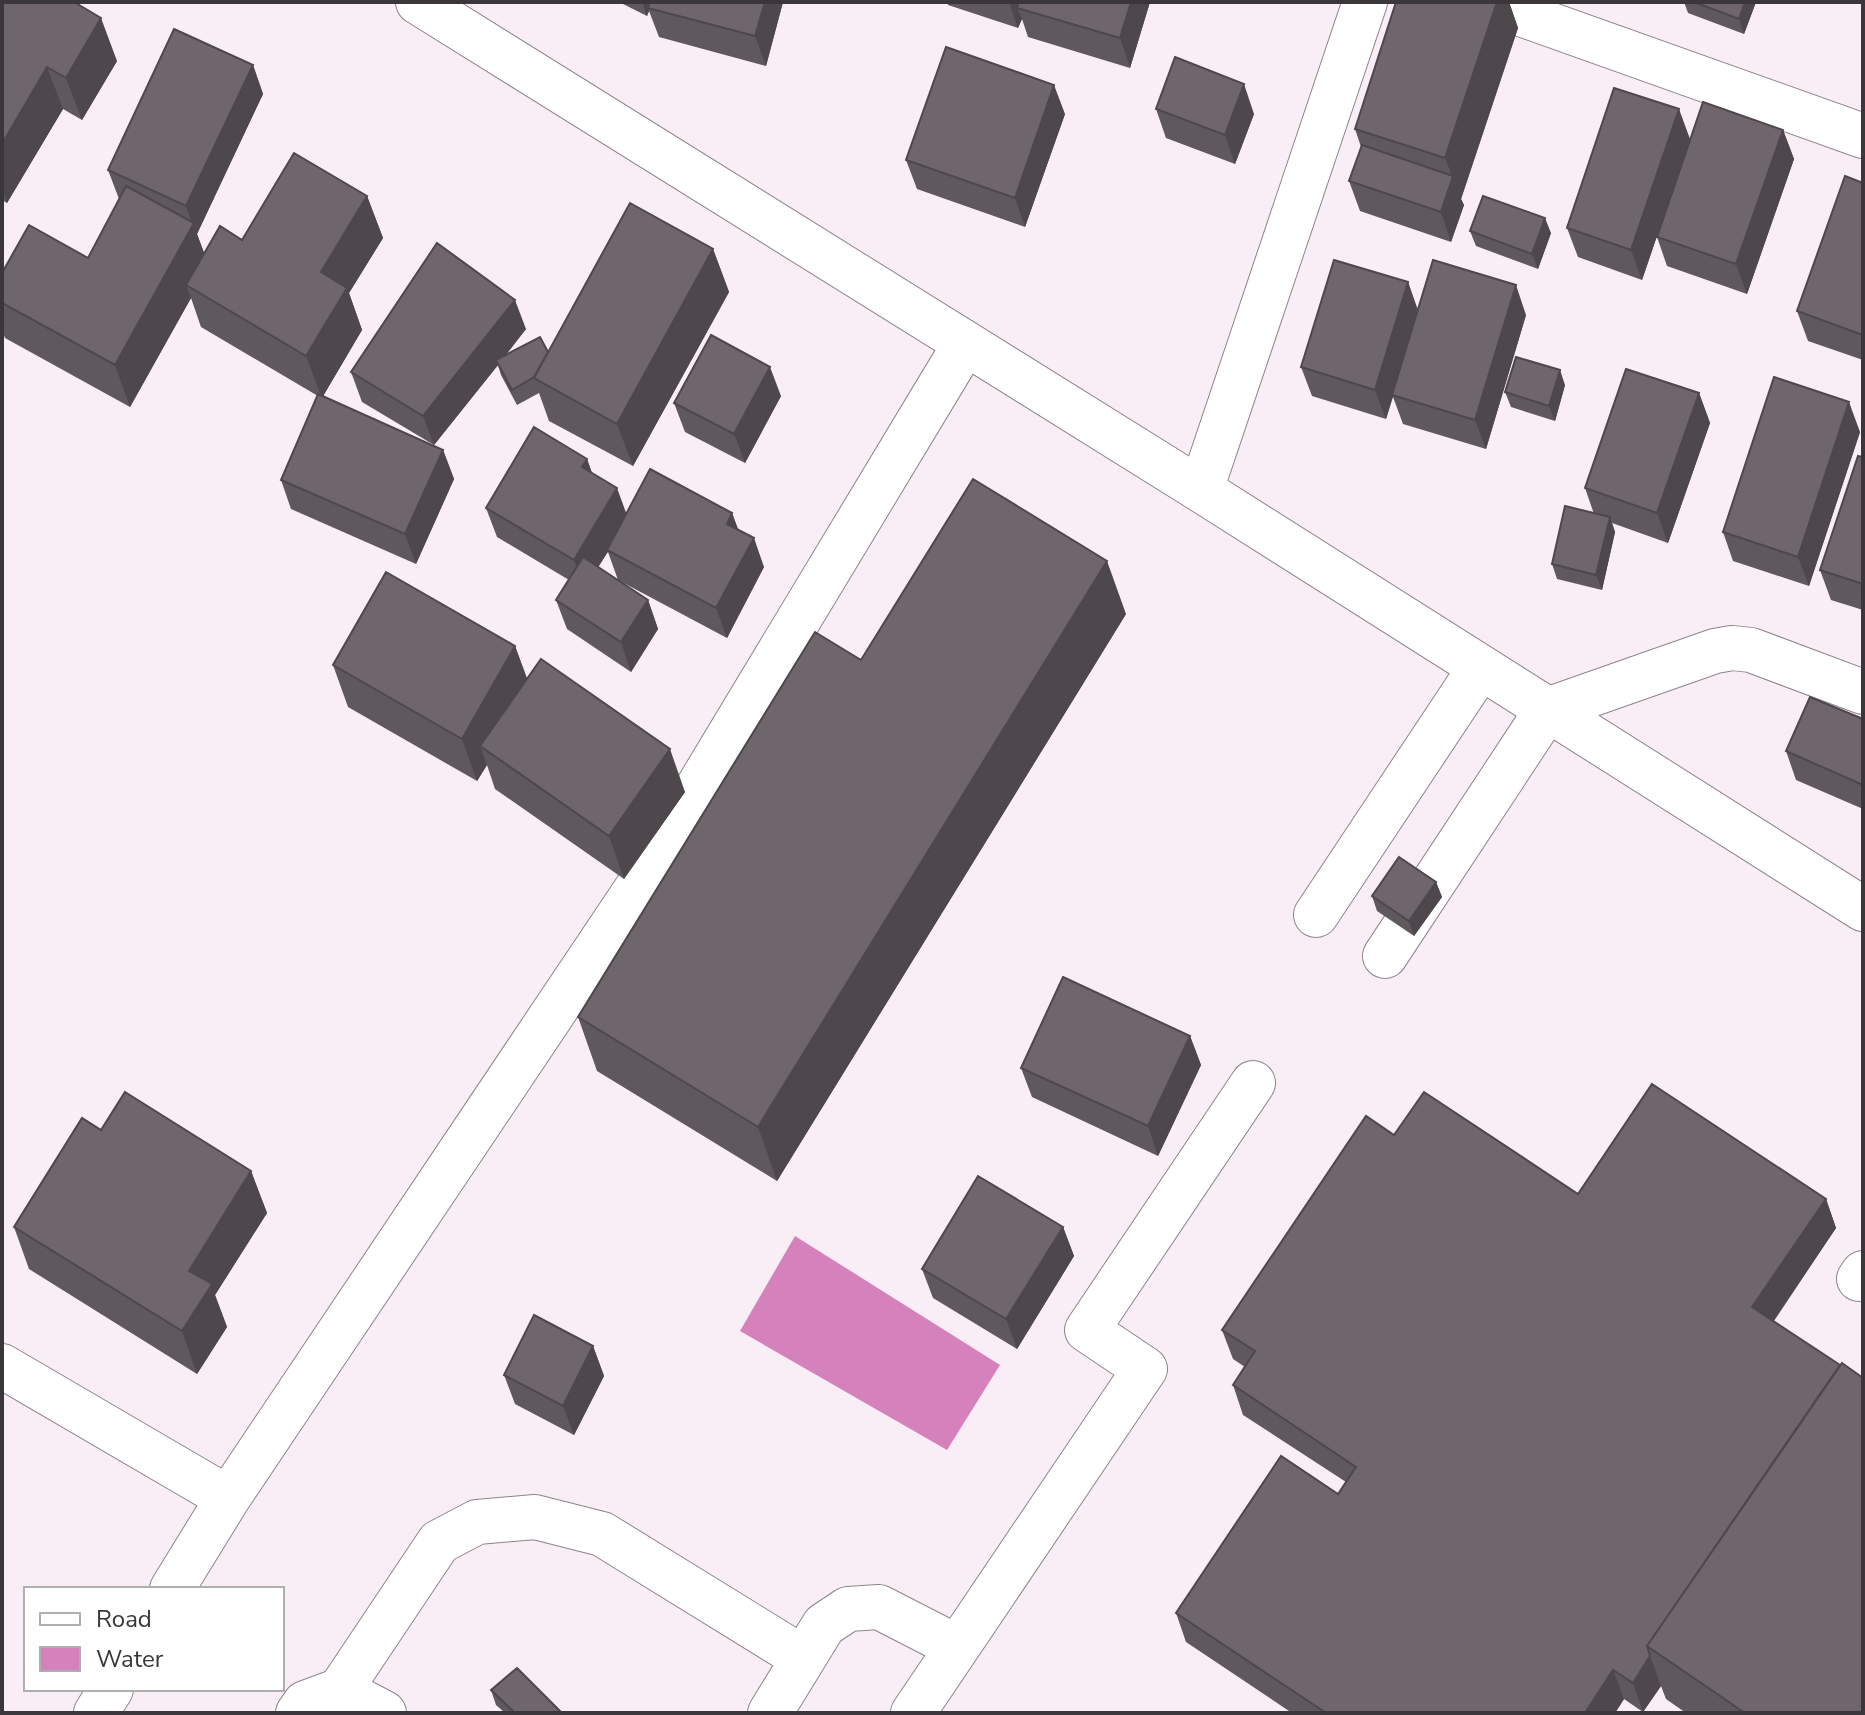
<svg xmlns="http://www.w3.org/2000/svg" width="1865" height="1715" font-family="'Nunito Sans',sans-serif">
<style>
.water{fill:#d581bc}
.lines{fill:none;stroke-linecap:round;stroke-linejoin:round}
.minor-casing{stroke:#8e848a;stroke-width:46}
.minor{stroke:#fff;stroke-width:44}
.wall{fill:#5f585d}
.shaded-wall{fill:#4e474c}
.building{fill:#6f666c;stroke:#4e474c;stroke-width:2}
</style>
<rect width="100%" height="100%" fill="#f9eef5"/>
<path class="water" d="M795,1236L1000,1365L947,1450L740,1331Z"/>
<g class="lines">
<defs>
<path id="minor" d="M418,2L1201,490L1863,909
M1487,2L1863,136
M1201,490L1365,2
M1316,915L1480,668
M1385,956L1547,710L1715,651L1732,648L1751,650L1863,692
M1859,1279L1863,1273
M2,1366L228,1498
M172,1589L228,1498L637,888L965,344
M340,1690L439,1542L477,1522L535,1517L602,1534L803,1658
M96,1713L111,1689
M298,1713L305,1703L340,1690L384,1713
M770,1713L824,1625L848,1609L879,1607L957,1647
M913,1713L1145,1369L1087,1330L1253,1083"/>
</defs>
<use href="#minor" class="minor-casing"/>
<use href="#minor" class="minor"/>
</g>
<path class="wall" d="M2,2L117,61L82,120L63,109L7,203L2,200Z
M619,2H783L766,66L659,37L649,11L647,16Z
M947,2H1150L1130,68L1028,37L1022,19L1018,28L948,5Z
M1396,2H1509L1518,28L1461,199L1464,205L1451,242L1360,211L1349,181L1361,147L1355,129Z
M1684,2H1756L1744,34L1688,13Z
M253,65L263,94L197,234L204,253L367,196L383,238L349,293L362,330L323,396L443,450L454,479L416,564L291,509L281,480L318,396L201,327L191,298L130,407L5,338L2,330V273L88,258L119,199L108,170Z
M1156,109L1254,114L1235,164L1166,138Z
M1065,114L1025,227L917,189L906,160Z
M1783,130L1794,159L1747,294L1667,266L1657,237Z
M1690,139L1642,280L1578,257L1567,228Z
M1863,183V360L1808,341L1797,311Z
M1470,231L1551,233L1538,269L1476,246Z
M713,249L729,292L633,466L549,421L539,393L517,405L501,375L498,365L434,445L362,402L351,372L526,329L506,355L548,352Z
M1408,282L1418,310L1526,315L1486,449L1403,424L1393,397L1386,419L1312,396L1301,367Z
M1565,385L1555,421L1511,407L1505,392Z
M1699,393L1710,423L1668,543L1612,523L1615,532L1602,590L1557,579L1552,564L1594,514L1585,488Z
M781,396L745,463L685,432L674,403Z
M1860,432L1809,586L1733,561L1723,532Z
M1863,457V610L1831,600L1820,570Z
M587,459L592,473L627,514L732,513L738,530L764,567L727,638L618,580L608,552L598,567L648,600L658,629L631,672L567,629L556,600L569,580L497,537L486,508Z
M1126,614L777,1181L597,1071L578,1017L861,660Z
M515,646L527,679L685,792L624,879L495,789L487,765L477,781L348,707L333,665Z
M1863,719V809L1796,780L1786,751Z
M1436,882L1442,897L1414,936L1377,911L1372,896Z
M1190,1036L1201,1065L1158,1156L1032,1097L1021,1068Z
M101,1130L251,1171L267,1213L215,1295L227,1327L197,1374L29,1269L14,1227Z
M1394,1135L1578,1194L1826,1199L1836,1228L1774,1321L1863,1713H1686L1666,1699L1661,1686L1643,1712L1624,1699L1615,1713H1292L1186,1642L1176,1613L1338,1494L1346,1482L1243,1415L1233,1385L1245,1367L1233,1359L1222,1330Z
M1063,1227L1074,1256L1017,1349L933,1298L922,1269Z
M593,1346L604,1376L574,1435L515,1404L504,1375Z
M491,1690L562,1713H505L496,1705Z"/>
<path class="shaded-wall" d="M642,2H654L648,8L649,11L647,16Z
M765,2H783L766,66L755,36Z
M1009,2H1027L1017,8L1022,19L1018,28Z
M1131,2H1150L1130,68L1120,38Z
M1497,2H1509L1518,28L1461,199L1464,205L1451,242L1441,212L1453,178L1445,158Z
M1745,2H1756L1744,34L1739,19Z
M101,18L117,61L82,120L66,78Z
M253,65L263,94L197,234L209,266L186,285L191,298L130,407L115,365L193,225L186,206Z
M47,67L63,109L7,203L2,189V144Z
M1244,84L1254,114L1235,164L1225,135Z
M1054,85L1065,114L1025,227L1015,198Z
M1679,109L1690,139L1642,280L1631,250Z
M1783,130L1794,159L1747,294L1736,264Z
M367,196L383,238L349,293L362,330L322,398L306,356L321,272Z
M1545,218L1551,233L1538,269L1532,254Z
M713,249L729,292L633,466L617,424Z
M1408,282L1418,312L1386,419L1375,390Z
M1516,285L1526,315L1486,449L1475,420Z
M515,300L526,329L498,364L496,360L498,365L434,445L423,416Z
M770,367L781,396L745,463L734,434Z
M1560,370L1565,385L1555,421L1549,406Z
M1699,393L1710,423L1668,543L1657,513Z
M1849,402L1860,432L1809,586L1798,557Z
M443,450L454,479L416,564L405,534Z
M587,459L597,488L582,467Z
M617,488L628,518L585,589L574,560Z
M732,513L743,542L727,524Z
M1610,517L1615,532L1602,590L1596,575Z
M754,538L764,567L727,638L716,608Z
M1107,561L1126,614L777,1181L758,1127Z
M648,600L658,629L631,672L621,642Z
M515,646L531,689L480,746L487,765L477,781L462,739Z
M670,749L685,792L624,879L609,836Z
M1436,882L1442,897L1414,936L1409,921Z
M1190,1036L1201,1065L1158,1156L1148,1126Z
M251,1171L267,1213L215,1295L227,1327L197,1374L182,1331L189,1271Z
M1826,1199L1836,1228L1763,1336L1752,1307Z
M1063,1227L1074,1256L1017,1349L1006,1319Z
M593,1346L604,1376L574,1435L563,1406Z
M1650,1656L1661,1686L1643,1712L1633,1683Z
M1613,1670L1624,1699L1615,1713H1585Z"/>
<path class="building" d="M2,2H74L101,18L66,78L47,67L2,144Z
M650,2H765L755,36L648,8Z
M1019,2H1131L1120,38L1017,8Z
M1396,2H1497L1445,158L1355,129Z
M1694,2H1745L1739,19Z
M174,29L253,65L186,206L108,170Z
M946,47L1054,85L1015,198L906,160Z
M1175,57L1244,84L1225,135L1156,109Z
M1614,88L1679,109L1631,250L1567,228Z
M1703,102L1783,130L1736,264L1657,237Z
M1362,145L1453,176L1441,212L1349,181Z
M294,153L367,196L321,272L347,288L306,356L186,285L220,226L242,240Z
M1845,176L1863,183V335L1797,311Z
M126,186L194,223L115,365L2,303V273L29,225L88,258Z
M1483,196L1545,218L1532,254L1470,231Z
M630,203L713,249L617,424L534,378Z
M437,243L515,300L423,416L351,372Z
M1334,260L1408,282L1375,390L1301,367Z
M1433,260L1516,285L1475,420L1392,395Z
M711,335L770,367L734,434L674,403Z
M540,337L548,352L534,377L512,390L496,360Z
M1516,357L1560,370L1549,406L1505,392Z
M1626,369L1699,393L1657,513L1585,488Z
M1774,377L1849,402L1798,557L1723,532Z
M318,394L443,450L405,534L281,480Z
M534,427L587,459L582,467L617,488L574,560L486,508Z
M1858,456L1863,457V584L1820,570Z
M650,469L732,513L727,524L754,538L716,608L607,550Z
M973,479L1107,561L758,1127L578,1017L815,632L861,660Z
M1565,506L1610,517L1596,575L1552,564Z
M583,557L648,600L621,642L556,600Z
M386,572L515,646L462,739L333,665Z
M541,659L670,749L609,836L480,746Z
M1810,697L1863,719V785L1786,751Z
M1399,857L1436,882L1409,921L1372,896Z
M1063,977L1190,1036L1148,1126L1021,1068Z
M1652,1084L1826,1199L1752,1307L1840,1365L1647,1646L1650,1656L1633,1683L1613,1670L1585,1713H1321L1323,1711L1176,1613L1281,1456L1338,1494L1356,1467L1233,1385L1255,1351L1222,1330L1366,1116L1394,1135L1424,1092L1578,1194Z
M125,1092L251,1171L189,1271L212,1284L182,1331L14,1227L82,1118L101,1130Z
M978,1176L1063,1227L1006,1319L922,1269Z
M534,1315L593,1346L563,1406L504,1375Z
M1842,1363L1863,1378V1713H1745L1647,1646Z
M517,1668L562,1713H515L491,1690Z"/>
<rect width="1865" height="1715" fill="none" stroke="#3a3639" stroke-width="8"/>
<rect x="24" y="1587" width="260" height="104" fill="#ffffff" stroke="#b0afb0" stroke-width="2"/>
<rect x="40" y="1613" width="40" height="12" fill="#ffffff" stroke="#b0afb0" stroke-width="2"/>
<text x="96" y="1627" font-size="24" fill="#3a3639">Road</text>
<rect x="40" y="1647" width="40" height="24" fill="#d581bc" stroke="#b0afb0" stroke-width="2"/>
<text x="96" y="1667" font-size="24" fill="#3a3639">Water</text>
</svg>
